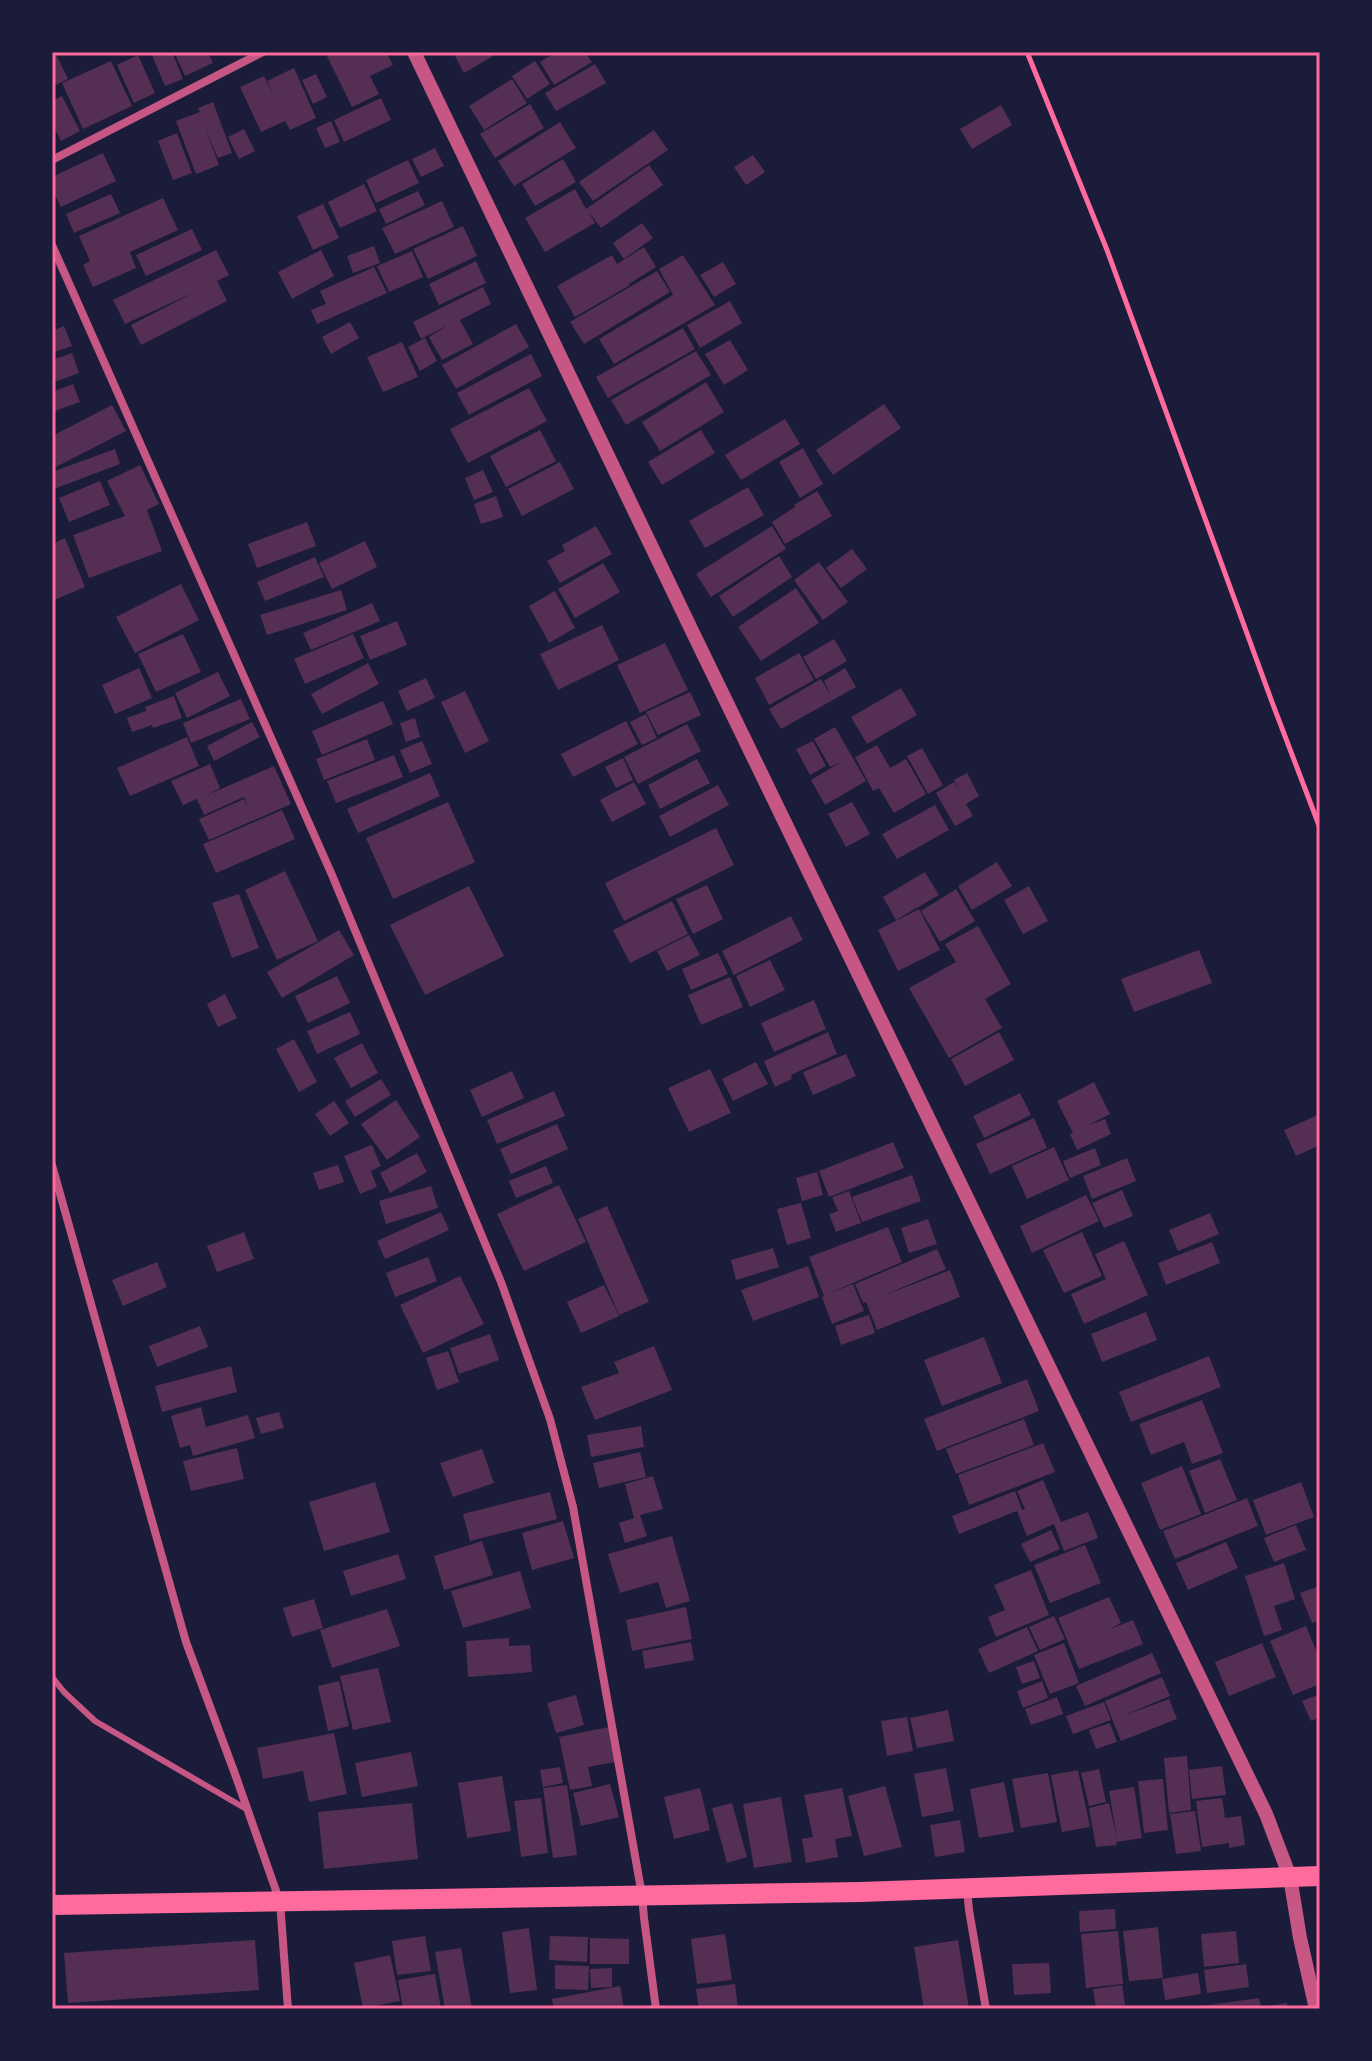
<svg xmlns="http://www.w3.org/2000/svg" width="1372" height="2061" font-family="Helvetica,sans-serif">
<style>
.building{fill:#542f53}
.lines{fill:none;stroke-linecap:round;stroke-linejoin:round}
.path{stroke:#ff6b9d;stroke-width:5}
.service{stroke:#c65784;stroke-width:6}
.minor{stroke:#c65784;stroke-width:8}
.tertiary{stroke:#c65784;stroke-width:14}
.primary{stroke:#ff6b9d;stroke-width:20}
.neatline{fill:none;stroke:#ff6b9d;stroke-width:3}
</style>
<rect width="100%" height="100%" fill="#1b1b3a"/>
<path class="building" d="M52,52H55L68,79L52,87Z
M154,52H172L183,79L165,86L151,53Z
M174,52H208L213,63L185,76Z
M325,52H386L393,65L370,76L379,94L352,107Z
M463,52H491L493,56L464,73L455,56Z
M556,52H585L592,62L554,85L540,62Z
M138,55L155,93L134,103L117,65Z
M111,61L132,106L83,129L62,83Z
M535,61L550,84L527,99L512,76Z
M595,64L606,83L556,111L545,93Z
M294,68L316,118L290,130L285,121L261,132L240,87L264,76L275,100L267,81Z
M316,74L327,97L313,104L302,80Z
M512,79L527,103L484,130L469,106Z
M62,96L80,131L61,141L52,123V101Z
M381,98L391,120L344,142L334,120Z
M213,102L232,153L218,158L205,128L219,165L196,174L176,121L200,112L198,108Z
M530,104L544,128L495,158L480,134Z
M1001,105L1012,125L972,149L960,129Z
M331,121L340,142L325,148L316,128Z
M560,122L576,148L514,186L498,161Z
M244,129L255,151L239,159L228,137Z
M654,130L668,150L593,201L579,182Z
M177,133L192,173L173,180L158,141Z
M435,148L444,166L421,177L412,159Z
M103,153L116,181L61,207L52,189V177Z
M753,155L765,172L746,185L734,167Z
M563,159L576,182L535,206L522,184Z
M408,160L419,183L376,203L366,180Z
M649,165L663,185L601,228L588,211L595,223L545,252L525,218L575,189L586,209Z
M364,184L377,211L340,228L328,202Z
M418,191L425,205L386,224L379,209Z
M111,194L120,213L74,233L66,214Z
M163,198L178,230L130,252L136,268L93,287L83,265L90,261L79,236Z
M442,201L454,227L395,254L382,228Z
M323,204L339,238L313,250L297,216Z
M642,223L653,238L624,259L613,243Z
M463,226L477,256L428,279L413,249Z
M192,229L202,250L146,276L136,255Z
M374,246L380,263L353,273L347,256Z
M644,247L656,267L629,284L630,285L575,317L557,286L612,255L617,264Z
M216,250L229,275L217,281L227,301L141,345L131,325L195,292L125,324L113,300Z
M321,250L334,276L292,299L278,272Z
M412,251L423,277L389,292L377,266Z
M683,255L715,305L614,364L599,339L673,295L659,269Z
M476,261L486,283L439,305L429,284Z
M723,262L736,284L714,297L700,275Z
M374,267L387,293L317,324L311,310L326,304L320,291Z
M657,271L670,292L584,344L570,322Z
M483,287L491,304L460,320L473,344L442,360L429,337L448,325L421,339L413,322Z
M730,301L742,323L700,348L687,325Z
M350,322L359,338L331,354L322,337Z
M516,324L529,347L456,389L442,365Z
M64,326L72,346L52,353V331Z
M683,328L695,349L608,398L596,377Z
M425,338L437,361L420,371L408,347Z
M730,340L748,370L724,385L705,354Z
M402,342L418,377L383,392L367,357Z
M696,351L711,375L626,425L611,400Z
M72,353L79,373L52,383V360Z
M531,354L542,376L469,415L457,393Z
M706,382L724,412L660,451L642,422Z
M73,384L80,402L52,412V392Z
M529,388L547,421L468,463L450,429Z
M884,404L901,428L833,475L816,450Z
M112,405L126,431L54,468L52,436Z
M785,419L800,444L741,480L725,455Z
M540,430L556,461L506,487L490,456Z
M701,430L715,453L662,485L648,462Z
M803,448L823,484L800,498L779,462Z
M115,449L120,464L54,489L52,472Z
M560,462L574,489L522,516L508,489Z
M140,465L159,504L147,510L162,551L89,578L73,535L125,516L107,481Z
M483,470L493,492L474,500L465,478Z
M100,481L110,505L69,522L59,498Z
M748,487L764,515L705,548L689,521Z
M817,491L832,516L785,544L772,522L795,507L794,505Z
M496,496L503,517L481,524L474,504Z
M307,522L316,546L257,568L248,544Z
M596,526L612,554L560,583L547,561L565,551L562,545Z
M772,526L786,549L711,597L696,574Z
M65,538L85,587L52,601V544Z
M365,541L377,567L332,589L319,563Z
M852,549L867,569L841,588L826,568Z
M779,556L792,577L733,617L719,596Z
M315,557L324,577L265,601L257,582Z
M819,562L848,602L823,620L794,580Z
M603,563L620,592L575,618L558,589Z
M181,584L199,620L135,653L116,617Z
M796,588L819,623L761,661L738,627Z
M341,590L347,610L267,635L260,615Z
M555,591L575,628L549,643L529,606Z
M372,603L380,621L311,650L303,633Z
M397,621L407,645L370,660L360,636Z
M602,625L619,660L558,690L540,654Z
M183,634L201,672L156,692L138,654Z
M353,634L364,658L305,684L294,659Z
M834,639L847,661L816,679L803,657Z
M665,643L688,690L640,713L617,665Z
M799,653L814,680L769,705L755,678Z
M368,663L379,684L322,714L311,694Z
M139,668L152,698L115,714L102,685Z
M845,668L856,687L781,729L769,709L821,679L831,696L824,681Z
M218,672L230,696L187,718L175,693Z
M426,678L435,698L407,711L398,691Z
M901,688L917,715L867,744L851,717Z
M465,691L489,741L465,753L441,702Z
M690,692L701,715L658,735L646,712Z
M174,696L182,718L153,728L152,725L132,732L127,718L146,711L145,707Z
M241,699L250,719L191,743L183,723Z
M383,701L393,724L322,755L312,731Z
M646,714L657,738L642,745L630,722Z
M415,718L420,737L406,742L400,723Z
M626,721L638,744L573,777L561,754Z
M252,722L260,737L214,761L207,746Z
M687,724L701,751L638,784L624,757Z
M835,727L866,781L825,805L811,780L841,762L830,767L814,739Z
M187,737L199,766L130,796L117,768Z
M367,739L375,760L324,780L316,759Z
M422,741L432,764L410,773L400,750Z
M813,741L826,766L810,775L796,749Z
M877,745L890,768L906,759L926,794L894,813L879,788L873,791L855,757Z
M922,748L943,785L928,794L907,756Z
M394,755L403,777L336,803L327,781Z
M623,758L633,780L616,788L605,767Z
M697,759L710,783L660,809L648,785Z
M210,764L220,788L207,795L274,766L291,804L209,840L199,819L244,799L249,808L244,797L204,815L197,799L183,805L171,781Z
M430,773L440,796L358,833L347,809Z
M967,773L979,796L966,804L973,816L955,826L936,793L954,782L960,792L954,780Z
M634,782L646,804L612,822L600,800Z
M718,785L729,805L670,837L659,816Z
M448,802L475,862L393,899L366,838Z
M852,802L870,834L846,847L828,814Z
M935,805L949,830L897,859L882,834Z
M282,810L295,839L216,873L203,844Z
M716,828L734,865L624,921L605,883Z
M997,862L1012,886L972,910L958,886Z
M285,871L318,941L277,960L245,890Z
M925,872L939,895L896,920L883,897Z
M707,885L723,919L693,934L676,899Z
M469,886L504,956L425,995L390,925Z
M1029,886L1048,921L1023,934L1004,900Z
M956,889L975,921L940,942L921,911Z
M239,894L259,948L232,958L212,903Z
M672,901L688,934L630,963L613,930Z
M919,909L940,950L898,971L878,930Z
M791,916L803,940L734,975L722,951Z
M978,926L1011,984L985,999L1002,1028L949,1058L909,988L956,962L945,944Z
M339,930L354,955L282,998L267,972Z
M689,935L700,955L667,971L657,951Z
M1199,950L1212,983L1134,1012L1121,979Z
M718,953L728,974L691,990L682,969Z
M770,960L785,990L750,1007L736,976Z
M337,976L350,1003L308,1023L295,996Z
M730,977L743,1007L701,1025L688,995Z
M225,994L237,1018L218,1027L207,1004Z
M814,1000L826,1029L774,1052L761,1023Z
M350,1012L360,1034L317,1054L307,1031Z
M828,1032L837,1054L791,1075L792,1079L775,1087L764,1061Z
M999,1032L1014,1060L965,1086L951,1059Z
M294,1039L317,1082L299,1092L276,1049Z
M362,1043L378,1073L351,1088L334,1058Z
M846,1054L856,1076L813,1095L803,1072Z
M756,1062L768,1084L733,1101L722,1079Z
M710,1069L731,1113L689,1132L668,1088Z
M512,1071L524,1098L482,1117L470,1090Z
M381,1079L391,1095L355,1117L345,1101Z
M1094,1082L1110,1114L1087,1126L1105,1119L1111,1134L1077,1150L1070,1134L1073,1133L1057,1101Z
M554,1091L565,1116L497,1144L487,1120Z
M1020,1093L1031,1115L984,1138L973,1116Z
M396,1100L420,1137L387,1160L361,1124Z
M334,1101L349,1123L330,1136L315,1114Z
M1320,1114V1145L1296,1156L1284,1130Z
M1034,1118L1047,1148L990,1174L976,1144Z
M557,1124L568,1149L511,1174L500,1149Z
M893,1142L904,1168L829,1197L819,1171Z
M372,1145L381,1166L371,1171L377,1187L360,1194L344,1156Z
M1054,1147L1069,1180L1027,1199L1012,1166Z
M1095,1148L1101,1165L1070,1178L1063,1161Z
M417,1153L427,1172L390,1193L380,1173Z
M1127,1158L1136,1181L1092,1199L1083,1176Z
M338,1165L344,1182L319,1190L313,1173Z
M546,1166L553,1183L516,1198L509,1181Z
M817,1172L823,1195L802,1201L796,1178Z
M912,1175L921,1201L862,1222L852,1197Z
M559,1185L586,1242L524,1271L497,1214Z
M431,1186L438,1208L386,1224L379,1201Z
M1122,1190L1133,1216L1104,1228L1092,1203Z
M849,1191L861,1223L836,1232L829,1214L838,1211L832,1197Z
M1086,1195L1099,1221L1032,1253L1020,1226Z
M801,1203L811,1238L787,1245L777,1209Z
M607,1206L649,1302L619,1315L578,1219Z
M441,1212L449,1230L385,1259L377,1241Z
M1210,1213L1219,1234L1178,1251L1169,1230Z
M928,1219L937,1244L909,1253L901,1228Z
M888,1227L902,1262L827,1294L853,1284L864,1311L832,1324L822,1297L824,1296L809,1257Z
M244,1232L254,1259L217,1272L207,1246Z
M1082,1232L1102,1276L1064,1293L1043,1250Z
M1124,1241L1148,1295L1084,1324L1071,1294L1106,1279L1095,1254Z
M1212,1242L1220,1263L1166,1285L1158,1263Z
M773,1248L779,1267L736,1280L731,1260Z
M937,1249L946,1269L880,1297L950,1270L960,1297L877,1330L866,1302L863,1303L855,1284Z
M428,1257L437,1281L395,1297L386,1273Z
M157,1262L167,1287L123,1306L112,1280Z
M808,1266L819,1297L753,1321L741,1290Z
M460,1276L484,1324L423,1353L400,1305Z
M604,1285L619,1316L581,1333L567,1302Z
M1146,1312L1157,1340L1102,1362L1091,1334Z
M869,1315L875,1333L841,1345L835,1326Z
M200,1326L208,1347L157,1367L149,1346Z
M490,1334L499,1360L459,1374L450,1348Z
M984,1337L1002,1383L942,1406L924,1360Z
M654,1346L672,1390L595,1420L581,1387L619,1373L614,1362Z
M448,1351L459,1382L437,1390L426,1358Z
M1209,1356L1221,1387L1131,1422L1119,1392Z
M231,1366L237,1392L162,1412L155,1386Z
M1027,1379L1039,1411L937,1451L924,1419Z
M1202,1400L1223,1453L1192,1464L1184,1442L1151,1455L1139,1424Z
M201,1407L206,1427L248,1415L255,1438L193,1456L190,1445L180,1448L171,1416Z
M279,1412L284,1428L261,1434L256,1418Z
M1024,1419L1034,1445L956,1474L946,1449Z
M641,1426L644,1447L591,1457L587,1435Z
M1043,1443L1055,1472L969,1505L958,1475Z
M237,1448L244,1479L191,1491L183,1461Z
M482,1449L494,1483L453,1497L440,1463Z
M640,1452L646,1477L599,1488L593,1463Z
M1220,1459L1237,1500L1205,1513L1189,1471Z
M1182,1466L1201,1514L1160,1530L1141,1483Z
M653,1476L663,1509L640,1515L647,1536L625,1543L619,1523L634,1518L625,1484Z
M1043,1480L1061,1522L1088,1512L1098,1538L1064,1551L1054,1524L1027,1536L1017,1511L959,1534L952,1516L1015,1491L1022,1510L1025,1509L1017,1491Z
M375,1482L390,1532L324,1551L309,1502Z
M1301,1482L1314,1517L1266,1535L1253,1500Z
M550,1492L557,1519L470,1541L463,1514Z
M1247,1498L1258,1526L1175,1559L1163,1531Z
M563,1521L574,1558L532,1570L522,1533Z
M1296,1525L1306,1550L1274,1562L1264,1538Z
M1051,1530L1060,1549L1030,1562L1021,1544Z
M672,1536L690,1601L666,1608L658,1582L620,1593L608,1554Z
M482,1541L493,1575L444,1590L434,1556Z
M1226,1542L1238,1568L1188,1590L1176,1563Z
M1085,1545L1101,1583L1050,1603L1034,1565Z
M398,1554L406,1579L351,1596L343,1571Z
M1284,1563L1295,1599L1274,1606L1282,1630L1264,1636L1245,1576Z
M1031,1570L1049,1615L996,1637L988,1617L1005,1610L994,1585Z
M520,1571L531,1608L463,1628L451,1591Z
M1320,1586V1620L1312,1623L1300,1593Z
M1109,1597L1121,1623L1110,1629L1133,1620L1143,1644L1079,1669L1058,1618Z
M314,1599L323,1628L292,1637L283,1608Z
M686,1607L692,1639L632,1651L626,1620Z
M387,1609L400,1646L332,1668L320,1630Z
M1054,1616L1065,1639L1040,1650L1029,1627Z
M1306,1626L1320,1660V1684L1293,1695L1270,1641Z
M1027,1627L1038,1651L989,1673L978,1649Z
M509,1638V1646L530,1645L532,1672L468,1677L466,1641Z
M691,1642L694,1660L645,1669L642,1651Z
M1064,1643L1079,1683L1050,1694L1034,1655Z
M1262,1643L1276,1677L1229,1696L1215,1662Z
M1152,1653L1161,1673L1085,1706L1076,1686Z
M1034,1661L1040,1678L1022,1684L1016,1667Z
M378,1668L391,1722L353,1730L340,1676Z
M1162,1677L1170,1696L1120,1717L1169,1699L1177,1719L1121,1741L1105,1701Z
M339,1681L349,1726L328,1731L318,1686Z
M1042,1681L1048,1698L1023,1708L1017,1691Z
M1320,1694V1717L1311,1721L1302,1701Z
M576,1695L584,1725L556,1733L547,1703Z
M1057,1697L1063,1714L1031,1725L1025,1709Z
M1104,1702L1111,1720L1073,1734L1066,1716Z
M948,1710L954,1741L917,1748L910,1718Z
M907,1717L913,1751L887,1756L881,1721Z
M1110,1723L1117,1742L1096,1749L1089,1730Z
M609,1727L615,1762L588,1767L592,1786L570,1790L559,1737Z
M334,1733L347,1794L309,1802L303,1771L263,1779L257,1748Z
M411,1752L418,1786L362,1797L355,1763Z
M1187,1756L1191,1810L1169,1813L1164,1758Z
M1222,1766L1226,1795L1192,1799L1189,1770Z
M560,1767L563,1783L543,1787L540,1770Z
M946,1768L954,1811L922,1817L914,1774Z
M1099,1769L1106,1802L1089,1806L1081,1773Z
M1078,1770L1090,1827L1062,1832L1051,1775Z
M1048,1773L1057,1822L1021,1828L1012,1779Z
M502,1776L511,1831L467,1838L458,1783Z
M1163,1779L1168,1830L1144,1833L1138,1781Z
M1004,1782L1014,1832L979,1838L970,1789Z
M610,1784L619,1817L581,1826L573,1793Z
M567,1785L577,1855L553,1858L543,1788Z
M885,1786L902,1847L864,1856L848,1796Z
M1134,1787L1142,1838L1116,1842L1117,1845L1096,1847L1089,1808L1109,1803L1117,1838L1109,1791Z
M700,1788L710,1830L674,1839L664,1797Z
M842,1788L852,1836L835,1839L838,1857L806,1863L802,1839L813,1837L804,1795Z
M781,1797L792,1862L754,1868L743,1804Z
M541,1798L548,1853L521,1857L514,1801Z
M1222,1798L1225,1818L1241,1816L1245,1845L1229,1848V1843L1202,1847L1196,1801Z
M412,1803L418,1859L324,1869L318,1812Z
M732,1803L747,1857L727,1863L712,1808Z
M1195,1811L1201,1851L1176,1854L1170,1814Z
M960,1820L965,1852L935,1857L930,1825Z
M1115,1909L1116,1929L1080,1932L1079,1911Z
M1158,1927L1163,1978L1129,1981L1123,1931Z
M529,1928L537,1990L510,1993L502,1932Z
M1118,1931L1123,1984L1086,1988L1081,1934Z
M1236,1931L1239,1963L1204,1967L1201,1934Z
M725,1934L732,1980L697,1984L691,1939Z
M425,1936L431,1971L397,1975L392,1941Z
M550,1936L588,1937L587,1962L549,1960Z
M590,1938L629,1939V1964H590Z
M255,1940L259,1990L68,2003L64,1953Z
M958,1940L969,2009H924L914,1947Z
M461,1948L472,2009H445L435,1952Z
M390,1955L400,2001L363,2008L354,1963Z
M1049,1963L1051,1993L1014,1995L1012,1964Z
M1246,1964L1249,1987L1207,1993L1204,1970Z
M555,1965L589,1966L588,1990L555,1989Z
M612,1968V1987L591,1988L590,1969Z
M1198,1973L1201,1994L1165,2000L1162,1979Z
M435,1974L441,2009H403L398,1980Z
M735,1984L738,2009H699L696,1989Z
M1122,1985L1125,2005L1096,2009L1093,1989Z
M620,1986L624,2009H554L552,1999Z
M1259,1998L1261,2007L1287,2003L1288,2009H1194V2007Z"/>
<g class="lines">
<path class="path" d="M1027,52L1107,250L1272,702L1320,828"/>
<path class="service" d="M52,1677L64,1692L95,1721L248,1810"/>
<path class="minor" d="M52,160L263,52
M52,245L332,875L501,1282L550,1419L573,1507L642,1895L644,1918L656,2009
M52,1165L186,1642L235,1774L280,1902L288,2009
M967,1889L969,1910L986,2009"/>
<path class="tertiary" d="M414,52L694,635L1266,1814L1290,1877L1300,1938L1316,2009"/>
<path class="primary" d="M52,1905L860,1892L1320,1876"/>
</g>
<rect width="1372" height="2061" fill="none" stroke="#1b1b3a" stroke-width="108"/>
<rect x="54" y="54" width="1264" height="1953" class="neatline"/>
</svg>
